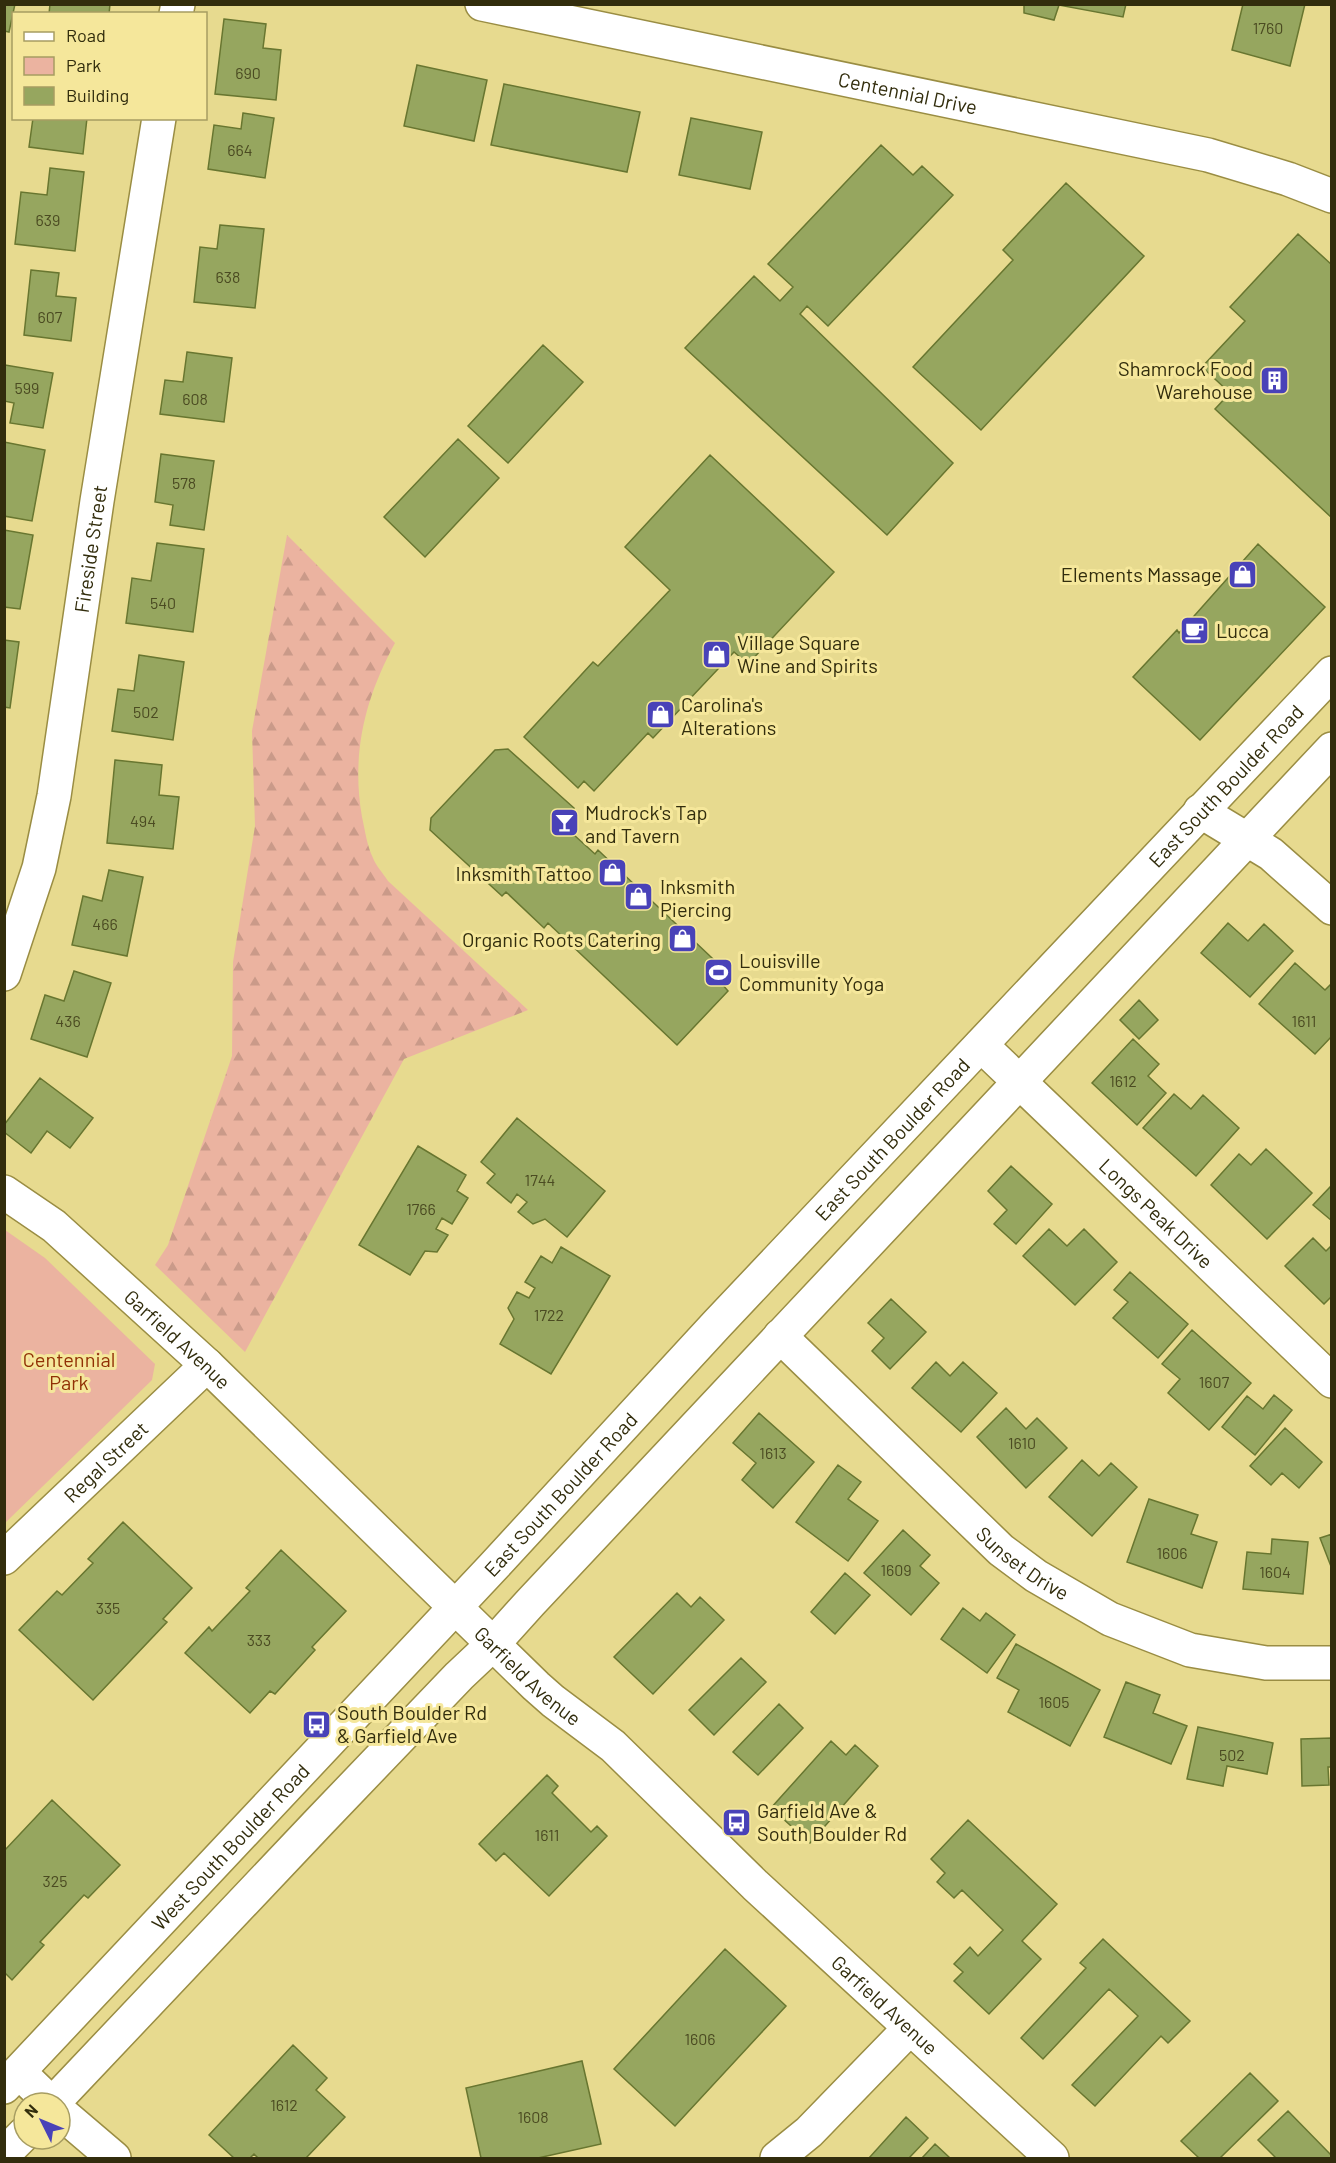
<svg xmlns="http://www.w3.org/2000/svg" width="1336" height="2163" font-family="Barlow,sans-serif">
<style>
.green{fill:#ebb3a0}
.forest{fill:url(#forest-firs)}
.building{fill:#96a65f;stroke:#687630;stroke-width:1.5}
.lines{fill:none;stroke-linecap:round;stroke-linejoin:round}
.minor-casing{stroke:#9a8d43;stroke-width:36}
.major-casing{stroke:#9a8d43;stroke-width:36}
.minor{stroke:#fff;stroke-width:33}
.major{stroke:#fff;stroke-width:33}
.labels{text-anchor:middle;dominant-baseline:central;stroke-width:6;stroke-linejoin:round;paint-order:stroke}
.number-label{font-size:16px;fill:#4b4b22}
.street-label{font-size:20px;fill:#322d0d;stroke:#f5e79b}
.poi-label{font-size:20px;fill:#322d0d;stroke:#f5e79b;text-anchor:start}
.park-label{font-size:20px;fill:#913005;stroke:#f5e79b}
</style>
<defs>
<pattern id="forest-firs" width="22" height="20" patternUnits="userSpaceOnUse" patternTransform="scale(1.5)"><rect width="22" height="20" fill="#ebb3a0"/><path d="M5 1l3.5 6h-7zM16 11l3.5 6h-7z" fill="#ca9a89"/></pattern>
</defs>
<rect width="100%" height="100%" fill="#e7da8f"/>
<path class="green" d="M5,1230L45,1258L155,1364L152,1380L5,1523Z"/>
<path class="forest" d="M287,535L395,643C365,698 351,754 362,817C365,830 367,846 373,858C376,866 383,873 388,881L528,1010L404,1059L245,1352L155,1265L168,1245L232,1056L233,962L255,826L252,731Z"/>
<path class="building" d="M4,4H15L9,32L4,31Z
M50,4H110L109,14H49Z
M1024,4H1126L1123,17L1059,5L1054,20L1024,13Z
M1243,4H1305L1290,66L1232,50Z
M224,19L266,24L263,48L281,50L276,100L215,94Z
M417,65L487,80L474,141L404,126Z
M504,84L640,112L627,172L491,145Z
M243,113L274,118L265,178L208,169L214,125L241,129Z
M33,118H87L83,154L29,147Z
M691,118L762,132L750,189L679,175Z
M881,145L913,175L922,166L953,195L828,326L807,306L800,314L953,463L887,535L685,348L754,276L780,301L793,287L768,264Z
M50,168L84,172L75,251L15,244L21,192L47,195Z
M1066,183L1144,256L981,430L913,367L1013,260L1003,250Z
M220,225L264,229L255,308L194,302L200,247L217,249Z
M1298,234L1332,265V518L1215,409L1230,393L1202,367L1245,321L1230,307Z
M31,270L59,273L56,296L76,298L71,341L24,335Z
M543,345L583,382L508,463L468,426Z
M187,352L232,358L224,422L160,414L165,380L183,382Z
M5,365L53,373L43,428L10,423L14,403L4,401Z
M458,439L499,478L425,557L384,517Z
M4,442L45,450L32,521L4,516Z
M161,454L214,461L204,530L170,525L173,505L155,502Z
M710,455L834,572L748,664L734,652L653,738L648,733L594,791L584,781L578,788L524,737L593,662L598,666L670,590L625,547Z
M4,530L33,535L20,609L4,607Z
M157,543L204,549L193,632L126,623L132,578L151,581Z
M1258,544L1325,607L1200,740L1133,677L1177,630L1179,633Z
M4,640L19,642L10,708L4,707Z
M139,655L184,662L173,740L112,731L118,689L134,691Z
M508,749L574,808V835L595,854L598,850L730,975L722,984L728,991L677,1045L548,923L544,928L506,892L502,896L430,830L431,818L495,750Z
M115,760L162,765L159,795L179,797L173,849L107,843Z
M109,870L143,877L127,956L72,945L83,896L102,901Z
M1228,923L1248,941L1264,924L1293,951L1250,997L1201,953Z
M1295,963L1325,990L1332,983V1036L1315,1054L1259,1004Z
M74,971L111,983L87,1057L31,1039L45,995L64,1001Z
M1139,1000L1158,1020L1139,1039L1120,1020Z
M1133,1039L1159,1064L1148,1076L1166,1093L1137,1125L1092,1083Z
M40,1078L93,1118L70,1148L47,1131L31,1153L4,1132V1125Z
M1174,1094L1191,1109L1203,1095L1239,1128L1196,1176L1143,1128Z
M517,1118L605,1191L567,1237L545,1219L533,1224L518,1212L527,1202L517,1194L511,1203L487,1183L495,1174L481,1162Z
M418,1146L466,1175L457,1191L468,1198L452,1224L442,1218L436,1229L448,1235L437,1252L425,1251L410,1275L359,1245Z
M1266,1149L1312,1193L1267,1239L1211,1185L1239,1154L1251,1165Z
M1011,1166L1052,1204L1016,1244L994,1224L1007,1210L988,1191Z
M1332,1185V1221L1313,1205Z
M1049,1229L1067,1246L1084,1229L1117,1262L1075,1305L1023,1256Z
M1313,1238L1326,1251L1332,1245V1296L1324,1304L1285,1266Z
M561,1247L610,1276L551,1374L500,1344L514,1319L508,1308L517,1292L529,1298L535,1288L525,1282L541,1256L552,1263Z
M1130,1272L1188,1324L1158,1358L1113,1318L1128,1302L1114,1290Z
M891,1299L926,1332L890,1369L872,1351L884,1338L868,1323Z
M1192,1330L1251,1383L1209,1430L1168,1393L1180,1379L1162,1364Z
M936,1362L950,1376L963,1362L997,1393L961,1432L912,1388Z
M1274,1395L1292,1410L1255,1455L1222,1427L1247,1396L1263,1409Z
M1006,1408L1026,1429L1037,1418L1067,1448L1026,1488L977,1437Z
M759,1413L814,1462L773,1508L742,1480L756,1463L733,1443Z
M1285,1428L1322,1462L1299,1488L1282,1473L1271,1485L1250,1466Z
M1082,1460L1099,1476L1111,1463L1137,1487L1092,1536L1049,1497Z
M838,1465L861,1482L848,1499L878,1521L848,1561L796,1522Z
M1149,1499L1198,1515L1191,1534L1217,1542L1202,1588L1127,1562Z
M123,1522L192,1588L163,1619L167,1622L93,1700L19,1630L57,1591L62,1595L93,1563L88,1559Z
M903,1530L930,1555L920,1566L939,1583L911,1615L864,1573Z
M1332,1534V1569L1320,1538Z
M1272,1539L1308,1542L1303,1594L1243,1589L1247,1552L1271,1554Z
M281,1550L346,1611L312,1647L315,1650L275,1694L270,1691L250,1713L185,1653L209,1627L212,1631L250,1591L246,1588Z
M845,1573L870,1595L835,1634L811,1612Z
M677,1593L691,1607L700,1597L724,1620L653,1694L614,1657Z
M963,1608L980,1621L986,1613L1015,1635L987,1673L941,1639Z
M1016,1644L1100,1690L1070,1746L1008,1712L1019,1690L997,1678Z
M741,1658L766,1682L714,1735L689,1710Z
M1126,1682L1160,1695L1153,1713L1187,1726L1171,1764L1104,1737Z
M779,1704L803,1728L758,1775L733,1752Z
M1198,1727L1273,1743L1267,1774L1227,1766L1223,1786L1187,1779Z
M1332,1738V1767H1328L1329,1785L1302,1786L1301,1739Z
M831,1741L846,1755L855,1745L878,1766L810,1843L771,1808Z
M547,1775L558,1786L552,1793L591,1832L597,1826L607,1836L549,1896L504,1853L496,1861L479,1844Z
M52,1800L120,1865L88,1898L84,1895L40,1942L44,1945L12,1980L4,1972V1851Z
M968,1820L1057,1904L1022,1941L1041,1959L989,2014L954,1981L963,1972L954,1964L970,1947L978,1956L1003,1930L962,1890L954,1898L937,1882L945,1873L931,1859Z
M1103,1939L1190,2021L1168,2043L1161,2036L1095,2106L1072,2085L1138,2016L1109,1989L1043,2059L1021,2038L1086,1968L1080,1963Z
M725,1949L786,2006L675,2126L614,2069Z
M293,2045L327,2078L316,2090L345,2117L306,2158H258L254,2154L250,2158H234L209,2135Z
M582,2061L601,2144L538,2158H481L466,2088Z
M1250,2073L1278,2101L1220,2158H1199L1181,2141Z
M1288,2111L1332,2156V2158H1276L1258,2140Z
M906,2117L928,2138L909,2158H869Z
M935,2144L950,2158H922Z"/>
<g class="lines">
<defs>
<g id="minor">
<path id="s1" d="M482,4L1208,155L1288,179L1332,196"/>
<path d="M176,14L178,4"/>
<path d="M1200,811L1271,854L1332,908"/>
<path id="s2" d="M4,974L39,868L54,796L97,501L159,118"/>
<path id="s3" d="M981,1045L1332,1381"/>
<path id="s4" d="M4,1192L54,1226L207,1365L536,1686L553,1701L613,1746L755,1885L1052,2158"/>
<path id="s5" d="M780,1336L1001,1550L1036,1576L1110,1619L1190,1650L1266,1663H1332"/>
<path id="s6" d="M4,1558L207,1365"/>
<path d="M19,2072L51,2103"/>
<path d="M60,2112L114,2158"/>
<path d="M777,2158L809,2132L910,2028"/>
</g>
<g id="major">
<path id="s7" d="M4,2087L493,1567L717,1324L1332,673"/>
<path d="M53,2103L320,1821L459,1676L493,1644L530,1603L1332,749"/>
<path d="M4,2154L24,2134"/>
</g>
</defs>
<use href="#minor" class="minor-casing"/>
<use href="#major" class="major-casing"/>
<use href="#minor" class="minor"/>
<use href="#major" class="major"/>
</g>
<defs>
<symbol id="building-square" viewBox="-11 -11 22 22"><rect x="-9" y="-9" width="18" height="18" rx="4" fill="#4942b8" stroke="#f5e79b"/><path d="M-4-6H4V6H1V3H-1V6H-4ZM-2.5-4.3h1.7v1.8h-1.7ZM.8-4.3h1.7v1.8H.8ZM-2.5-1h1.7V.8h-1.7ZM.8-1h1.7V.8H.8Z" fill="#fff"/></symbol>
<symbol id="shop-square" viewBox="-11 -11 22 22"><rect x="-9" y="-9" width="18" height="18" rx="4" fill="#4942b8" stroke="#f5e79b"/><path d="M-5-2.5h2.3a2.7 3.5 0 0 1 5.4 0H5L5.5 6h-11ZM-1.5-2.5h3a1.5 2.3 0 0 0-3 0Z" fill="#fff"/></symbol>
<symbol id="cafe-square" viewBox="-11 -11 22 22"><rect x="-9" y="-9" width="18" height="18" rx="4" fill="#4942b8" stroke="#f5e79b"/><path d="M-5.5-4.5H6V0H3Q3 3.5 0 3.5H-2.5Q-5.5 3.5-5.5 0ZM3-3.2v2h1.7v-2ZM-6 4.5H4V6H-6Z" fill="#fff"/></symbol>
<symbol id="bar-square" viewBox="-11 -11 22 22"><rect x="-9" y="-9" width="18" height="18" rx="4" fill="#4942b8" stroke="#f5e79b"/><path d="M-6-5H6L.8 .8V4.5H3.5V6h-7V4.5H-.8V.8Z" fill="#fff"/></symbol>
<symbol id="stadium-square" viewBox="-11 -11 22 22"><rect x="-9" y="-9" width="18" height="18" rx="4" fill="#4942b8" stroke="#f5e79b"/><path d="M0-5a6.5 5 0 1 0 0 10a6.5 5 0 1 0 0-10ZM-3.5-1.8h7v3.6h-7Z" fill="#fff"/></symbol>
<symbol id="bus-square" viewBox="-11 -11 22 22"><rect x="-9" y="-9" width="18" height="18" rx="4" fill="#4942b8" stroke="#f5e79b"/><path d="M-5-6H5V4H4V6H2V4H-2V6H-4V4H-5ZM-3.5-4V0h7V-4ZM-3.5 1.2v1.5H-2V1.2ZM2 1.2v1.5H3.5V1.2Z" fill="#fff"/></symbol>
</defs>
<g fill-rule="evenodd">
<use href="#building-square" x="1258" y="364" width="33" height="33"/>
<use href="#shop-square" x="1226" y="558" width="33" height="33"/>
<use href="#cafe-square" x="1178" y="614" width="33" height="33"/>
<use href="#shop-square" x="700" y="638" width="33" height="33"/>
<use href="#shop-square" x="644" y="698" width="33" height="33"/>
<use href="#bar-square" x="548" y="806" width="33" height="33"/>
<use href="#shop-square" x="596" y="856" width="33" height="33"/>
<use href="#shop-square" x="622" y="880" width="33" height="33"/>
<use href="#shop-square" x="666" y="922" width="33" height="33"/>
<use href="#stadium-square" x="702" y="956" width="33" height="33"/>
<use href="#bus-square" x="300" y="1708" width="33" height="33"/>
<use href="#bus-square" x="720" y="1806" width="33" height="33"/>
</g>
<g class="labels">
<g class="number-label">
<text x="1268" y="27">1760</text>
<text x="248" y="72">690</text>
<text x="240" y="149">664</text>
<text x="48" y="219">639</text>
<text x="228" y="276">638</text>
<text x="50" y="316">607</text>
<text x="27" y="387">599</text>
<text x="195" y="398">608</text>
<text x="184" y="482">578</text>
<text x="163" y="602">540</text>
<text x="146" y="711">502</text>
<text x="143" y="820">494</text>
<text x="105" y="923">466</text>
<text x="68" y="1020">436</text>
<text x="1304" y="1020">1611</text>
<text x="1123" y="1080">1612</text>
<text x="540" y="1179">1744</text>
<text x="421" y="1208">1766</text>
<text x="549" y="1314">1722</text>
<text x="1214" y="1381">1607</text>
<text x="1022" y="1442">1610</text>
<text x="773" y="1452">1613</text>
<text x="1172" y="1552">1606</text>
<text x="896" y="1569">1609</text>
<text x="1275" y="1571">1604</text>
<text x="108" y="1607">335</text>
<text x="259" y="1639">333</text>
<text x="1054" y="1701">1605</text>
<text x="1232" y="1754">502</text>
<text x="547" y="1834">1611</text>
<text x="55" y="1880">325</text>
<text x="700" y="2038">1606</text>
<text x="284" y="2104">1612</text>
<text x="533" y="2116">1608</text>
</g>
<g class="street-label">
<text stroke="none"><textPath href="#s1" startOffset="435">Centennial Drive</textPath></text>
<text stroke="none"><textPath href="#s2" startOffset="435">Fireside Street</textPath></text>
<text stroke="none"><textPath href="#s7" startOffset="1785">East South Boulder Road</textPath></text>
<text stroke="none"><textPath href="#s7" startOffset="1299">East South Boulder Road</textPath></text>
<text stroke="none"><textPath href="#s3" startOffset="243">Longs Peak Drive</textPath></text>
<text stroke="none"><textPath href="#s4" startOffset="228">Garfield Avenue</textPath></text>
<text stroke="none"><textPath href="#s6" startOffset="140">Regal Street</textPath></text>
<text stroke="none"><textPath href="#s7" startOffset="813">East South Boulder Road</textPath></text>
<text stroke="none"><textPath href="#s5" startOffset="333">Sunset Drive</textPath></text>
<text stroke="none"><textPath href="#s4" startOffset="714">Garfield Avenue</textPath></text>
<text stroke="none"><textPath href="#s7" startOffset="330">West South Boulder Road</textPath></text>
<text stroke="none"><textPath href="#s4" startOffset="1200">Garfield Avenue</textPath></text>
</g>
<g class="poi-label">
<text x="1253" y="368" text-anchor="end">Shamrock Food<tspan x="1253" dy="23">Warehouse</tspan></text>
<text x="1222" y="574" text-anchor="end">Elements Massage</text>
<text x="1216" y="630">Lucca</text>
<text x="737" y="642">Village Square<tspan x="737" dy="23">Wine and Spirits</tspan></text>
<text x="681" y="704">Carolina's<tspan x="681" dy="23">Alterations</tspan></text>
<text x="585" y="812">Mudrock's Tap<tspan x="585" dy="23">and Tavern</tspan></text>
<text x="592" y="873" text-anchor="end">Inksmith Tattoo</text>
<text x="660" y="886">Inksmith<tspan x="660" dy="23">Piercing</tspan></text>
<text x="661" y="939" text-anchor="end">Organic Roots Catering</text>
<text x="739" y="960">Louisville<tspan x="739" dy="23">Community Yoga</tspan></text>
<text x="337" y="1712">South Boulder Rd<tspan x="337" dy="23">&amp; Garfield Ave</tspan></text>
<text x="757" y="1810">Garfield Ave &amp;<tspan x="757" dy="23">South Boulder Rd</tspan></text>
</g>
<g class="park-label">
<text x="69" y="1359">Centennial<tspan x="69" dy="23">Park</tspan></text>
</g>
</g>
<rect width="1336" height="2163" fill="none" stroke="#322d0d" stroke-width="12"/>
<rect x="12" y="12" width="195" height="108" fill="#f5e79b" stroke="#a79d62" stroke-width="1.5"/>
<rect x="24" y="32" width="30" height="9" fill="#ffffff" stroke="#a79d62" stroke-width="1.5"/>
<text x="66" y="42" font-size="18" fill="#322d0d">Road</text>
<rect x="24" y="57" width="30" height="18" fill="#ebb3a0" stroke="#a79d62" stroke-width="1.5"/>
<text x="66" y="72" font-size="18" fill="#322d0d">Park</text>
<rect x="24" y="87" width="30" height="18" fill="#96a65f" stroke="#a79d62" stroke-width="1.5"/>
<text x="66" y="102" font-size="18" fill="#322d0d">Building</text>
<g transform="translate(42 2121) rotate(313)"><circle r="28" fill="#f5e79b" stroke="#a79d62" stroke-width="1.5"/>
<path d="M0-4.5L10 22L0 15L-10 22Z" fill="#4942b8"/>
<text y="-9" font-size="16" font-weight="bold" text-anchor="middle" fill="#322d0d">N</text>
</g>
</svg>
